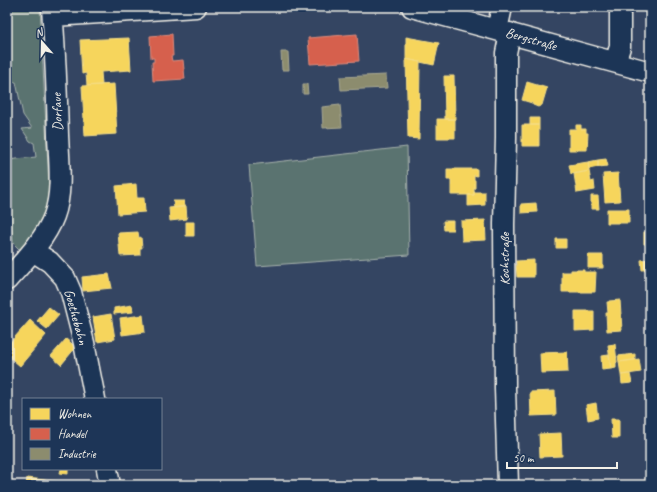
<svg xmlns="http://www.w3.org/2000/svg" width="657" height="492" font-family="Caveat,sans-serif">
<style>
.green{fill:#5a736f;stroke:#a7b2ac}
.homes{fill:#f6d55c;stroke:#f5dd86}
.shops{fill:#d6604d;stroke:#df8c7c}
.industry{fill:#8c8c6e;stroke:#abaa93}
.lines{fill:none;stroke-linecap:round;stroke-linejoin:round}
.minor-casing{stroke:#f4f1e8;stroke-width:23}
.minor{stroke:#1d3557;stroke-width:20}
.labels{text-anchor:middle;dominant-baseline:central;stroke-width:4;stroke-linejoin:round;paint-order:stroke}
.street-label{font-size:14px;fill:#f4f1e8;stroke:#1d3557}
</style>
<rect width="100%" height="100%" fill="#344562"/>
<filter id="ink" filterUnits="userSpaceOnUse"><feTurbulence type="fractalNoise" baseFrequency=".025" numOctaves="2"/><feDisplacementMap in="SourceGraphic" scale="8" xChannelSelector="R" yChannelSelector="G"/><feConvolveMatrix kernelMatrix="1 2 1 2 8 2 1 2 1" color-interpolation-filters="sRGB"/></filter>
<g filter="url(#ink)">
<path class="green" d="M7,7H40L49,188L46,208L38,225L22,248L19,249L13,243L7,186V160L36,157L34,143L30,141L22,129L32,128L23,115L16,82H7Z
M407,147L409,255L257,266L249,165Z"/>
<path class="homes" d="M646,7H650V19H647Z
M406,37L439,43L434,65L406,59Z
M129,38L131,70L101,72L102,85L87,86L86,73L82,74L80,40Z
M406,59L420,62L419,139L408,138Z
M444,76H454L455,119H445Z
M527,82L547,88L542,105L538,107L533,105L532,103L522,100Z
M114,84L117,134L85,136L82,86Z
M530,118H539V125H530Z
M437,119H455V138H437Z
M522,125H539V146H522Z
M576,125H581V129H586V133H588L587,150H569V129H576Z
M650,125V138L647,137Z
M606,159L608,166L598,167V160Z
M598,160V167L589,169L588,162Z
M588,162L589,171L571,174L569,165Z
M447,169H477V176L474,175V180H475V188H474V195H451V180H447Z
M589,171L591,182L594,181L595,190L577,193L574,174Z
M618,173L620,201L605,202L603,174Z
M136,184L137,198H144L145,212L118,214L116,186Z
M474,192H485V205L468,206V195H474Z
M591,196H598L599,209H591Z
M173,201H184V207L174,208Z
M536,203L537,212L521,213V204Z
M186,206L187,219L170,221L169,208Z
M607,209H629V223H607Z
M485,220L486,240L462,241L461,221Z
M443,221H453V230H444Z
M186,222H194V236H186Z
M138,232L139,238L141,237L142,248H140V255L120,256L118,233Z
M644,232H650V244H644Z
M556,239H566V248H556Z
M588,255H603V268H588Z
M650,259V269L642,270L641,260Z
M534,260V277H517L516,261Z
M571,270H584V272H596L595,292H562V272H571Z
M109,274L112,288L83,291L82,277Z
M620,300L622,330L607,331L606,313H608L607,302H609V301Z
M132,305L133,312L114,314V308Z
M49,307L59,315L47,329L37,321Z
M575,311H594V330L575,331Z
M111,314L115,339L97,342L93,317Z
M143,315L145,332L122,335L120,318Z
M30,320L46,335L20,366L7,355V346Z
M66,339L76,347L61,365L51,356Z
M646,340H650V349H646Z
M615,344L617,362L616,363V368L611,369L608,345Z
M567,352L568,372L541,373L540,353Z
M635,354V360L619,362L618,356Z
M609,355L611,369L602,370L601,356Z
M639,359L641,372L621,375L619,362Z
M630,374L632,383L622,384L621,375Z
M555,391L556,415L531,416L530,392Z
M596,403L598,418L588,420L586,405Z
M611,419H619V438H612Z
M647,431H650V448H649Z
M561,433L562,456L540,457L539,434Z
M61,469H68V474L60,473Z
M27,478L62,482V485H26Z
M580,482H598V485H580Z"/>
<path class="shops" d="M172,34L173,56H171L172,61L183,60L185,79L153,81L152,62H154V58H151L150,36Z
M357,34L359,61L310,64L308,38Z"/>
<path class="industry" d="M281,52H288L289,70H282Z
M386,75L387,88L341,90L340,77Z
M303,84H307L308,94H303Z
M340,105L342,127L323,128L322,107Z"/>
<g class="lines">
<defs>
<path id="minor" d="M412,7L650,72
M53,16L196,7
M497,30L502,7
M615,62L620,47V7
M33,251L50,262L65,278L71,292L84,343L95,399
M7,280C24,261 45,240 54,216C63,192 59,161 58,135C57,92 55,50 52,7
M107,469L110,485
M508,485L505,388L504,224L506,138V53L510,33"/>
</defs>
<use href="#minor" class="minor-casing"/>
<use href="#minor" class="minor"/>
</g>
</g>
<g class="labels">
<g class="street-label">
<text transform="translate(531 39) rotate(16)">Bergstraße</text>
<text transform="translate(57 112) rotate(-92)">Dorfaue</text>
<text transform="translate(504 259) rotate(-90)">Kochstraße</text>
<text transform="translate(76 317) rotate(75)">Goethebahn</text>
</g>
</g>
<rect width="657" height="492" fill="none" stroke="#1d3557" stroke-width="24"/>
<rect x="12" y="12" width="633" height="468" fill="none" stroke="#f4f1e8" stroke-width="1.5" filter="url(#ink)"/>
<rect x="22" y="398" width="140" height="72" fill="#1d3557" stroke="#738091"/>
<rect x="30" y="408" width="20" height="12" fill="#f6d55c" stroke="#738091"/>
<text x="58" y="418" font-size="12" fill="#f4f1e8">Wohnen</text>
<rect x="30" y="428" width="20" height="12" fill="#d6604d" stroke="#738091"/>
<text x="58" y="438" font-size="12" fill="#f4f1e8">Handel</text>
<rect x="30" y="448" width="20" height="12" fill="#8c8c6e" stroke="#738091"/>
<text x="58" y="458" font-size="12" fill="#f4f1e8">Industrie</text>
<g transform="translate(42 42) rotate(340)" stroke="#1d3557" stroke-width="3" paint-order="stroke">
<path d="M0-3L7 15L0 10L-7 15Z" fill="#f4f1e8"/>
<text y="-6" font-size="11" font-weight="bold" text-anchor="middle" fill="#f4f1e8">N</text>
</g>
<path d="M507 462v6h110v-6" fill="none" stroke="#f4f1e8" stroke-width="2"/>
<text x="513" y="462" font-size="12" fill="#f4f1e8" stroke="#1d3557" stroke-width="3" paint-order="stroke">50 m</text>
</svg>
